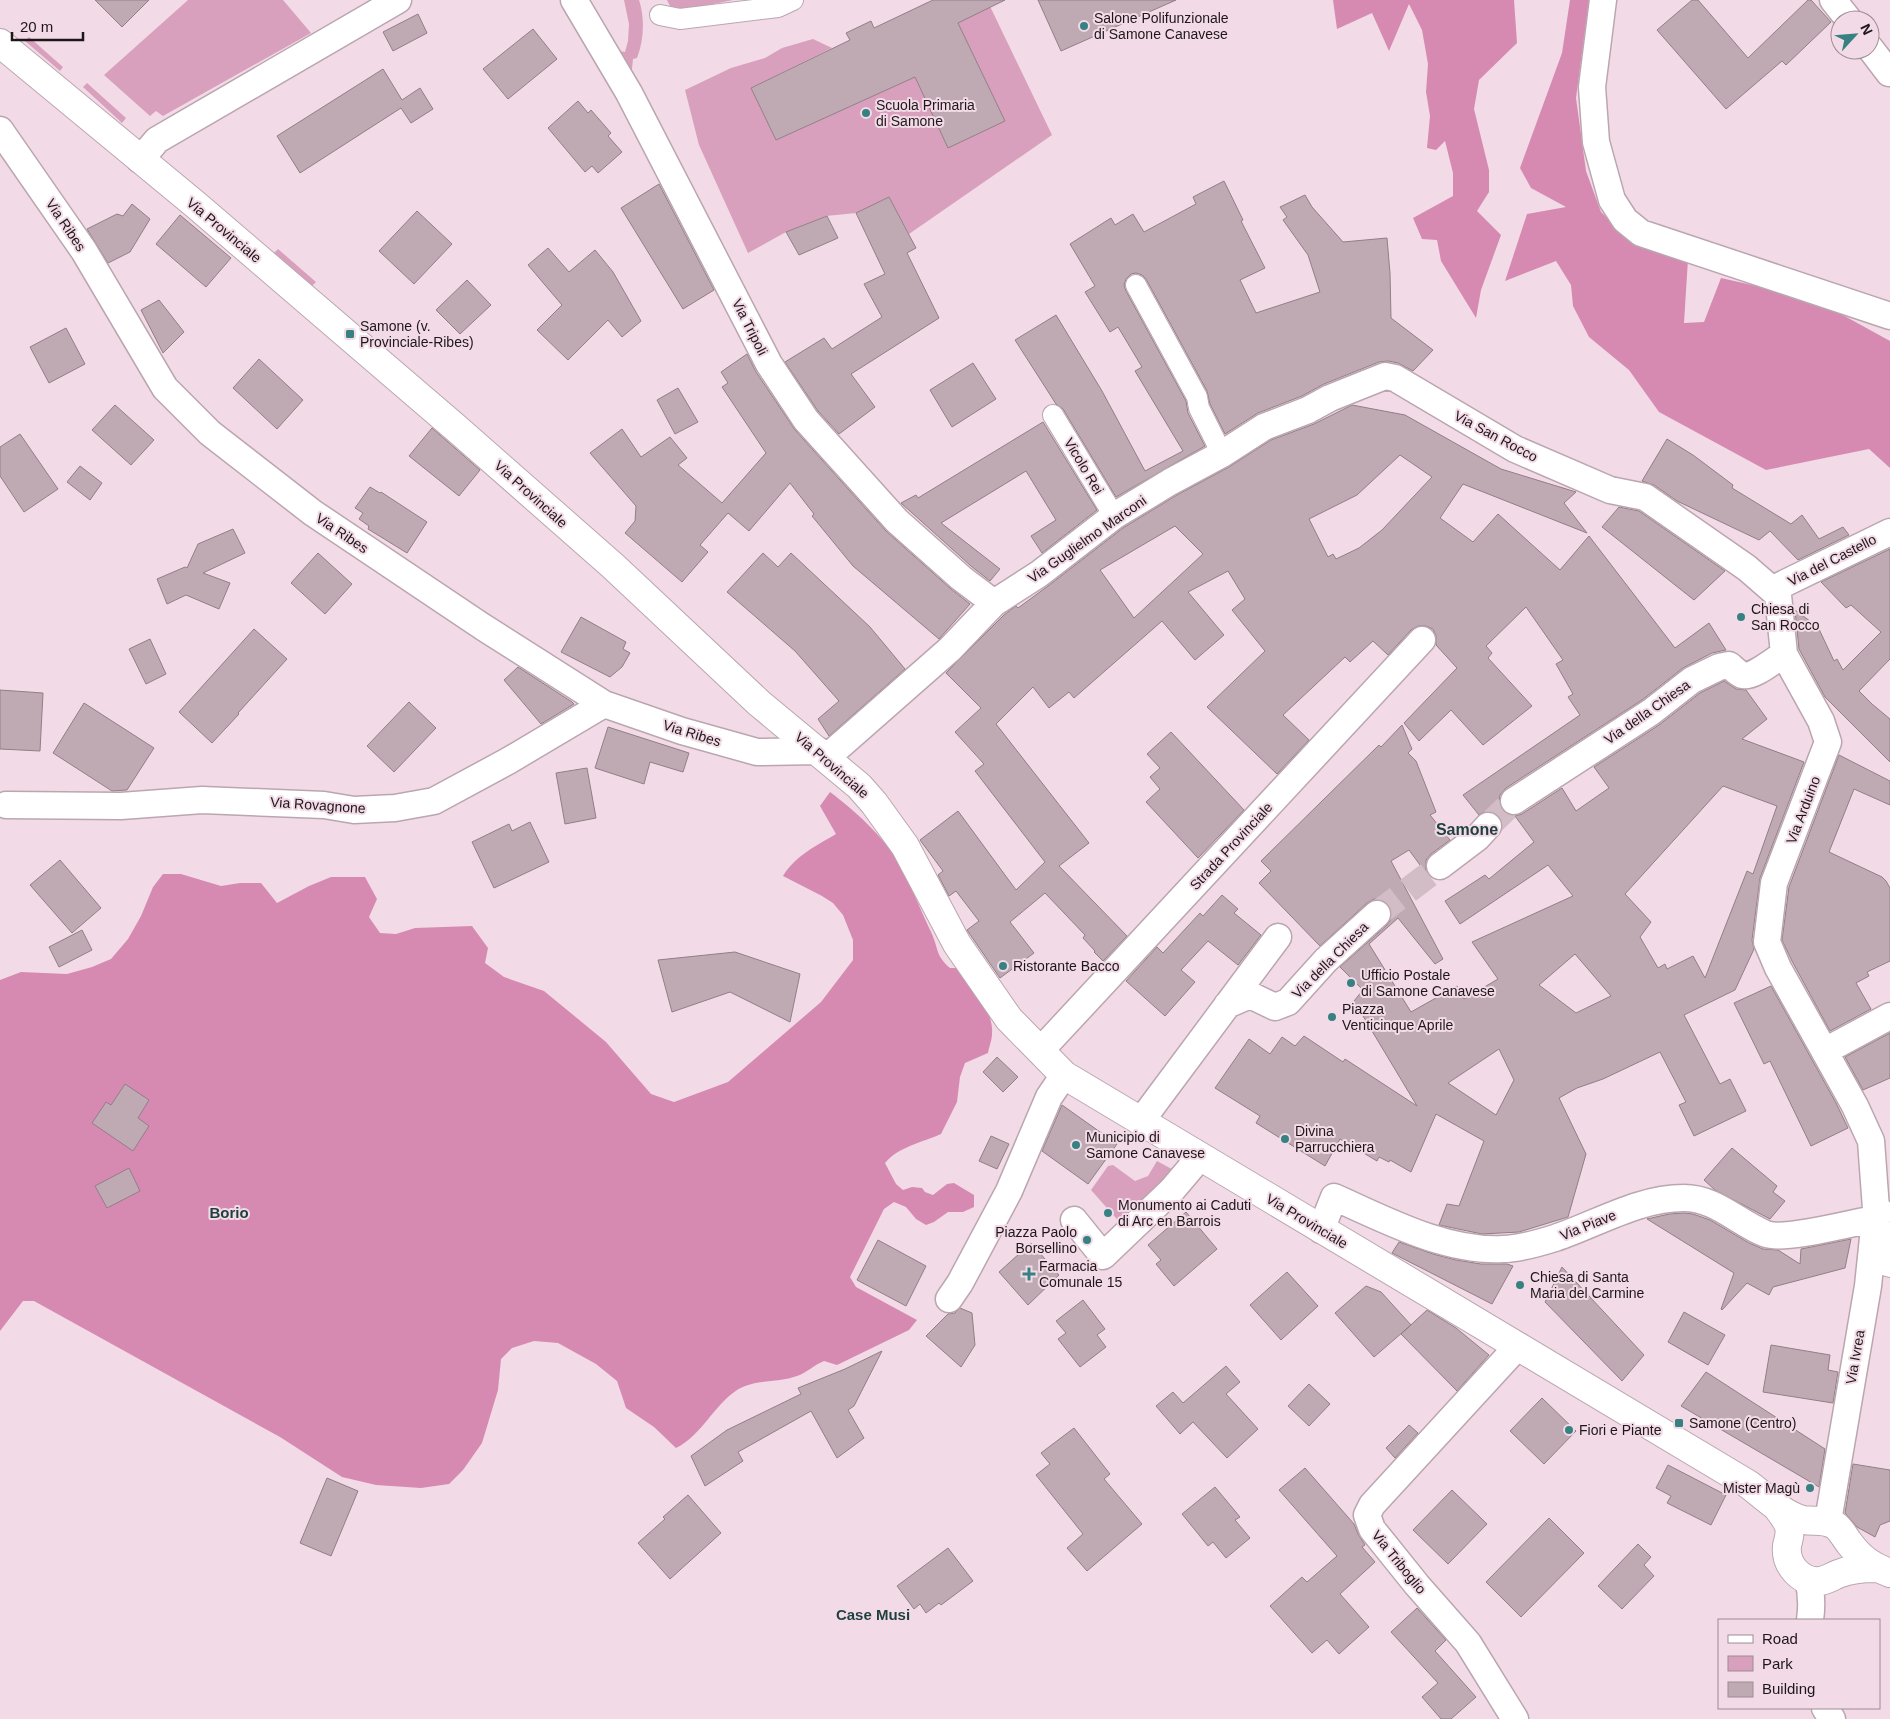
<svg xmlns="http://www.w3.org/2000/svg" width="1890" height="1719" font-family="Arial,sans-serif">
<style>
.green{fill:#d8a0bc}
.forest{fill:#d68ab2}
.building{fill:#bfaab4;stroke:#927e87;fill-rule:evenodd}
.lines{fill:none;stroke-linecap:round;stroke-linejoin:round}
.minor-tunnel{stroke:#d2bdc7;stroke-width:26;stroke-dasharray:26 13;stroke-linecap:butt}
.pedestrian-casing{stroke:#bba6b0;stroke-width:22}
.minor-casing{stroke:#bba6b0;stroke-width:29}
.secondary-casing{stroke:#bba6b0;stroke-width:30}
.pedestrian{stroke:#fff;stroke-width:20}
.minor{stroke:#fff;stroke-width:26}
.secondary{stroke:#fff;stroke-width:28}
.poi-dot{fill:#388183;stroke:#f2dbe6;stroke-width:2}
.labels{text-anchor:middle;dominant-baseline:central;stroke-width:4;stroke-linejoin:round;paint-order:stroke}
.poi-label{font-size:14px;fill:#1e161a;stroke:#f2dbe6;text-anchor:start}
.street-label{font-size:14px;fill:#1e161a;stroke:#f2dbe6}
.neighbourhood-label{font-size:15px;font-weight:bold;fill:#1d3f40;stroke:#f2dbe6}
.quarter-label{font-size:16px;font-weight:bold;fill:#1d3f40;stroke:#f2dbe6}
</style>
<rect width="100%" height="100%" fill="#f2dbe6"/>
<path class="green" d="M188,0H283L311,33L163,116L156,111L150,116L104,75Z
M624,0H639C645,18 644,40 637,58L633,59L632,69L628,76L613,50L625,52L628,41L629,24Z
M667,0H733L673,12Z
M987,0L1052,135L909,234L889,197L856,213L826,216L786,232L748,253L699,145L685,90L731,68L765,58L782,48L813,39L832,48L751,88L776,140L915,77L948,148L1005,121L958,23Z
M29,37L63,67L60,71L25,41Z
M87,83L126,118L122,123L83,87Z
M278,249L316,282L312,286L274,253Z
M1157,1161L1179,1173L1123,1226L1091,1190L1108,1166L1113,1165L1135,1181L1148,1176Z"/>
<path class="forest" d="M1333,0H1514L1517,43L1479,80L1474,109L1489,170V192L1477,211L1501,235L1481,290L1476,318L1441,261L1437,240L1422,239L1413,218L1453,196V173L1445,141L1436,150L1427,148L1430,116L1426,92L1428,64L1422,30L1409,4L1389,51L1372,13L1337,29Z
M1570,0H1589L1576,98L1586,171L1601,212L1636,245L1688,259L1684,323L1704,322L1721,278L1752,285L1830,308L1890,341V468L1869,449L1766,470L1659,412L1629,370L1589,337L1573,306L1571,285L1556,261L1505,281L1527,214L1566,207L1531,188L1520,168L1562,53Z
M830,792C853,809 885,838 899,863C910,883 921,911 931,932C939,949 935,955 950,968H958C971,985 994,1010 992,1034C992,1040 989,1047 988,1053L965,1063L960,1077L957,1102L941,1134C923,1142 898,1147 885,1163L896,1184L903,1190L912,1187L922,1188L925,1192L933,1195L947,1184L954,1183L974,1195V1207L963,1212H948L934,1222L926,1225L916,1219L906,1207L894,1202L884,1209L850,1277L856,1287L917,1320L909,1330L837,1365L824,1361C814,1365 806,1373 797,1376C778,1383 755,1379 737,1390C713,1406 702,1435 676,1448L654,1427L626,1408L617,1381L596,1364L558,1343L534,1341L512,1348L501,1359L498,1390L482,1443L463,1470L449,1484L421,1488L376,1485L342,1477L280,1437L34,1301H23L0,1331V980L21,972L67,974L92,967L111,959L128,939L141,916L153,887L163,874H181L221,886L240,883H261L277,903L309,886L331,877H365L377,899L369,917L380,933L396,934L415,928L472,926L488,948L485,963L504,977L544,991L606,1042L651,1094L674,1102L728,1082L821,1002L853,960V940L843,915L833,903L822,896L783,876C795,856 816,846 836,834L820,806Z"/>
<path class="building" d="M95,0H149L122,27Z
M933,0H1005L958,23L1005,121L948,148L915,77L776,140L751,88L850,40L846,33L871,21L874,28Z
M1038,0H1176L1061,51Z
M1692,0H1698L1748,58L1808,0H1811L1831,22L1786,65L1782,61L1726,109L1657,30Z
M418,14L427,33L393,51L383,32Z
M533,29L557,59L508,99L483,69Z
M383,69L402,100L420,88L433,109L411,123L401,108L300,173L277,136Z
M578,101L588,113L591,110L611,133L608,136L622,152L598,173L592,166L585,172L548,128Z
M1224,181L1243,220L1241,221L1265,268L1240,280L1256,313L1320,292L1308,255L1283,220L1287,217L1280,207L1305,195L1312,207L1343,242L1387,238L1390,273L1391,318L1433,350L1413,371L1398,363L1388,361L1379,362L1324,384L1302,396L1258,413L1225,434L1210,404L1207,391L1146,279L1142,275L1136,273L1131,274L1126,279L1124,285L1126,291L1186,401L1188,413L1205,446L1116,497L1063,409L1056,404L1015,340L1056,315L1102,391L1145,471L1183,451L1135,371L1142,367L1118,327L1110,332L1085,292L1095,286L1070,244L1111,218L1115,225L1133,214L1144,232L1196,204L1193,197Z
M659,184L714,290L683,309L621,208Z
M889,197L916,248L907,253L939,318L851,374L875,407L839,434L818,411L785,362L824,338L832,349L882,317L864,284L885,274L856,213Z
M132,204L150,219L130,252L108,263L87,229L117,214L123,216Z
M417,211L452,244L414,284L379,251Z
M180,215L231,258L206,287L156,244Z
M827,216L838,238L799,255L786,232Z
M548,248L569,272L595,250L613,272L641,321L622,337L608,320L568,360L537,330L562,305L528,265Z
M467,280L491,305L460,334L436,310Z
M159,300L184,332L163,353L141,310Z
M66,328L85,364L49,383L30,347Z
M747,354L756,372L795,430L886,531L951,589L970,604L939,639L853,566L812,516L814,514L790,483L749,531L728,513L700,545L708,552L682,582L625,533L635,521L636,506L590,453L622,429L641,457L670,437L687,458L678,465L722,503L766,453L722,387L728,383L721,372Z
M259,359L303,400L277,429L233,388Z
M973,363L996,399L952,427L930,390Z
M678,388L698,422L675,434L657,400Z
M115,405L154,440L131,465L92,430Z
M1352,405L1405,415L1501,469L1576,492L1564,503L1587,533L1463,484L1440,518L1473,542L1498,514L1560,570L1589,536L1675,648L1709,623L1726,650L1712,653L1683,668L1642,700L1506,788L1500,795L1499,802L1502,810L1509,815L1502,821L1498,815L1492,812H1484L1479,815L1463,795L1580,715L1568,697L1573,694L1556,664L1563,660L1526,607L1486,646L1492,653L1488,658L1532,706L1483,745L1451,710L1419,741L1404,723L1457,668L1436,645V636L1433,629L1426,626H1418L1411,630L1388,655L1373,641L1350,662L1345,657L1283,715L1309,740L1277,774L1207,707L1265,651L1232,610L1245,599L1228,571L1188,592L1224,635L1195,660L1162,621L1074,698L1069,692L1049,708L1033,687L996,724L1089,843L1059,866L1127,936L1103,961L1094,952L1095,951L1083,938L1085,935L1045,893L1010,922L1034,953L1000,978L967,930L979,921L956,891L949,896L938,875L943,871L920,840L958,811L1016,890L1045,862L975,771L984,764L955,732L981,708L946,673L1004,615L1016,606L1018,608L1048,586L1123,528L1177,495L1229,467L1271,440L1314,424ZM1400,455L1432,477L1382,530L1359,548L1336,559L1333,554L1328,557L1309,519L1357,495ZM1175,526L1203,554L1134,618L1100,570Z
M1043,422L1097,510L1042,553L1031,536L1056,520L1026,471L941,523L1000,569L990,581L971,566L901,503L916,495L918,498Z
M432,428L480,470L459,496L409,456Z
M20,434L58,489L24,512L0,476V447Z
M1667,439L1693,455L1733,485L1732,488L1791,524L1802,515L1819,539L1843,527L1849,535L1798,560L1770,531L1759,540L1677,501L1654,485L1642,481Z
M80,466L102,483L90,500L67,482Z
M370,487L380,493L381,492L427,522L407,553L368,529L369,526L359,519L363,513L355,508Z
M1619,507L1639,511L1725,571L1694,600L1602,527Z
M233,529L245,553L203,573L230,583L219,609L186,595L167,604L157,579L185,567L187,568L198,544Z
M1890,549V659L1859,691L1872,704L1890,719V762L1825,697L1799,649L1795,610L1818,627L1834,661L1837,659L1843,670L1881,632L1851,605L1846,608L1821,582Z
M318,553L352,584L325,614L291,583Z
M763,553L778,567L791,553L870,627L905,669L829,736L818,719L839,701L795,651L727,592Z
M581,617L626,642L623,649L630,653L622,667L610,677L561,652Z
M254,629L287,659L238,713L239,714L212,743L179,712Z
M150,639L166,674L146,684L129,649Z
M518,667L572,702L574,704L541,724L504,680Z
M1724,681L1736,689L1746,690L1767,719L1742,739L1804,762L1760,878L1752,940L1754,949L1735,990L1684,1015L1720,1084L1730,1079L1746,1111L1694,1136L1679,1105L1686,1102L1660,1052L1603,1079L1577,1088L1559,1098L1586,1154L1568,1217L1519,1232L1482,1234L1439,1225L1447,1204L1459,1206L1484,1141L1436,1114L1411,1172L1390,1160L1389,1162L1379,1157L1377,1161L1340,1139L1325,1166L1256,1123L1260,1116L1215,1088L1249,1039L1270,1054L1282,1037L1295,1046L1304,1036L1343,1062L1345,1059L1417,1106L1354,1001L1363,990L1340,967L1387,925L1391,919L1392,911L1388,904L1381,900L1374,899L1367,903L1320,946L1259,883L1271,871L1261,861L1379,745L1381,747L1402,725L1412,749L1408,753L1416,761L1436,812L1430,815L1450,840L1431,854L1426,860V873L1409,850L1391,861L1443,959L1435,964L1398,918L1369,944L1411,1012L1457,986L1464,999L1498,979L1472,942L1573,896L1548,865L1460,924L1445,901L1485,875L1489,879L1534,842L1515,816L1522,814L1562,788L1576,811L1609,788L1594,767L1659,725L1700,693ZM1723,786L1777,806L1753,874L1747,871L1705,978L1693,956L1667,969L1665,964L1658,968L1640,937L1651,922L1625,894ZM1575,954L1611,996L1576,1013L1539,985ZM1499,1049L1514,1080L1496,1115L1448,1083Z
M0,690L43,693L40,751L0,749Z
M409,702L436,728L394,772L367,746Z
M84,703L154,748L127,790L112,791L53,753Z
M608,727L689,753L683,772L650,762L644,784L595,768Z
M1171,732L1244,810L1198,858L1146,802L1160,789L1150,777L1160,768L1147,754Z
M1839,755L1890,781V805L1854,789L1829,852L1882,877L1886,881L1890,888V961L1867,972L1869,976L1856,983L1871,1009L1830,1031L1792,961L1782,940L1789,887Z
M587,768L596,818L565,824L556,773Z
M530,822L549,862L494,888L472,842L509,824L512,831Z
M60,860L101,908L72,933L30,885Z
M1222,895L1238,909L1234,913L1261,935L1238,965L1208,941L1181,970L1195,982L1165,1016L1126,981L1157,947L1163,953L1200,913L1203,916Z
M82,930L92,950L59,967L49,947Z
M735,952L800,974L790,1022L730,992L672,1012L658,960Z
M1771,986L1836,1103L1848,1128L1811,1146L1770,1061L1764,1064L1734,1003Z
M1890,1033V1078L1863,1090L1845,1057Z
M997,1057L1018,1077L1003,1092L983,1072Z
M125,1084L149,1100L138,1118L149,1126L133,1151L92,1123L106,1102L111,1105Z
M1062,1105L1117,1144L1088,1184L1042,1151Z
M991,1136L1009,1144L997,1169L979,1161Z
M1732,1148L1777,1186L1773,1192L1785,1201L1770,1219L1715,1190L1704,1180Z
M129,1168L140,1191L107,1208L95,1186Z
M1186,1212L1217,1249L1174,1286L1156,1264L1161,1260L1148,1245Z
M1684,1213L1693,1214L1710,1220L1749,1243L1763,1249L1778,1250L1800,1264L1801,1249L1851,1239L1845,1268L1773,1287L1769,1295L1747,1283L1722,1310L1721,1309L1734,1273L1647,1219L1669,1214Z
M878,1240L926,1266L906,1306L857,1280Z
M1399,1242L1433,1254L1456,1260L1481,1264H1507L1513,1266L1492,1304L1392,1253Z
M1031,1243L1059,1275L1028,1305L999,1272Z
M1562,1267L1644,1355L1622,1381L1545,1302Z
M1287,1272L1318,1306L1281,1340L1250,1305Z
M1366,1286L1381,1292L1411,1325L1374,1357L1335,1313Z
M1083,1300L1105,1329L1097,1335L1106,1347L1080,1367L1058,1339L1066,1333L1056,1321Z
M960,1308L972,1313L975,1345L961,1367L926,1336L948,1314L955,1313Z
M1427,1310L1456,1328L1489,1355L1457,1391L1401,1334Z
M1684,1312L1725,1335L1708,1365L1668,1342Z
M1771,1345L1830,1355L1828,1370L1838,1372L1833,1403L1763,1392Z
M882,1351L854,1406L848,1410L864,1438L837,1458L811,1411L738,1452L743,1461L705,1486L691,1456L727,1430L801,1394L798,1388L845,1369Z
M1226,1366L1240,1382L1226,1394L1258,1429L1227,1458L1193,1422L1180,1434L1156,1406L1173,1392L1183,1403Z
M1706,1372L1825,1449L1819,1487L1681,1406Z
M1309,1384L1330,1404L1309,1426L1288,1406Z
M1542,1398L1576,1431L1544,1464L1510,1431Z
M1409,1425L1418,1433L1395,1458L1386,1448Z
M1074,1428L1110,1474L1104,1479L1142,1524L1087,1571L1067,1548L1083,1534L1036,1475L1050,1464L1041,1453Z
M1853,1464L1890,1470V1521L1880,1525L1875,1537L1857,1527L1845,1513Z
M1668,1465L1726,1495L1711,1525L1667,1503L1671,1496L1656,1488Z
M1305,1468L1354,1524L1358,1534L1365,1545L1362,1547L1375,1562L1340,1594L1369,1627L1339,1654L1327,1640L1312,1653L1270,1606L1302,1577L1307,1582L1337,1556L1279,1490Z
M327,1478L358,1491L331,1556L300,1543Z
M1215,1487L1240,1517L1235,1520L1250,1538L1226,1558L1213,1542L1208,1546L1182,1514Z
M1452,1490L1487,1524L1448,1564L1413,1530Z
M688,1495L721,1533L670,1579L638,1543L665,1519L663,1517Z
M1549,1518L1584,1553L1521,1617L1486,1582Z
M1638,1544L1651,1557L1644,1565L1654,1576L1622,1609L1598,1586Z
M948,1548L973,1581L941,1605L939,1603L926,1613L920,1604L914,1609L897,1586Z
M1417,1608L1446,1640L1435,1651L1476,1697L1451,1719H1441L1422,1697L1438,1683L1391,1632Z"/>
<g class="lines">
<path class="minor-tunnel" d="M1488,826L1514,801
M1377,914L1440,866"/>
<defs>
<path id="pedestrian" d="M660,15L680,19L778,7L793,0
M1136,285L1197,397L1199,408L1222,454
M1053,415L1114,516
M1890,1232L1888,1234L1883,1265L1890,1267"/>
<path id="minor" d="M574,0L629,93L769,364L806,420L897,521L961,578L994,603
M1603,0L1592,87L1596,142L1612,200L1625,220L1641,233L1890,316
M1833,0L1849,20
M1870,48L1889,73
M0,130L84,251L165,388L210,433L313,513L483,627L604,704L682,731L757,752L819,751
M140,160L157,140L398,0
M1773,589L1890,532
M826,758L950,649L994,603L1039,574L1114,516L1170,482L1222,454L1264,427L1308,410L1330,398L1385,376L1395,378L1515,449L1610,490L1645,497L1747,568L1778,595L1784,654L1821,721L1828,742L1774,883L1767,942L1778,968L1855,1106L1871,1141L1876,1209
M1514,801L1651,712L1692,680L1719,667L1729,665C1733,668 1737,673 1742,675C1753,678 1774,660 1784,654
M6,805L121,806L202,800L324,805L354,810L395,808L434,801L508,761L604,704
M1440,866L1477,838L1488,826
M1227,1005L1250,995L1275,1007L1288,1002L1326,960L1377,914
M1040,1051L1422,640
M1825,1051L1890,1016
M1141,1121L1278,937
M1074,1220L1103,1256L1172,1190L1200,1157
M1321,1230L1334,1197C1386,1220 1445,1252 1503,1249C1519,1249 1539,1243 1555,1238C1597,1224 1638,1198 1684,1198C1716,1198 1738,1223 1766,1234C1785,1241 1851,1223 1874,1219
M949,1299L960,1283L1009,1191L1049,1097L1064,1075
M1828,1521L1868,1286L1876,1209L1881,1212
M1808,1580C1812,1594 1812,1606 1810,1620
M1825,1708L1832,1719
M1515,1719L1468,1643L1417,1585L1372,1529L1367,1515L1372,1505L1518,1346"/>
<path id="secondary" d="M0,43L196,205L456,428L613,566L759,703L859,786L874,803L905,846L957,944L1009,1019L1064,1075L1748,1484C1764,1496 1783,1515 1803,1520C1815,1522 1825,1518 1836,1526C1842,1531 1845,1538 1850,1544C1861,1559 1873,1567 1890,1573
M1775,1504C1779,1511 1787,1519 1789,1527C1791,1534 1788,1540 1787,1546C1785,1565 1801,1583 1820,1581C1827,1580 1831,1577 1838,1574C1850,1569 1863,1568 1876,1568"/>
</defs>
<use href="#pedestrian" class="pedestrian-casing"/>
<use href="#minor" class="minor-casing"/>
<use href="#secondary" class="secondary-casing"/>
<use href="#pedestrian" class="pedestrian"/>
<use href="#minor" class="minor"/>
<use href="#secondary" class="secondary"/>
</g>
<g class="poi-dot">
<circle cx="1084" cy="26" r="5"/>
<circle cx="866" cy="113" r="5"/>
<rect x="345" y="329" width="10" height="10" rx="2.5"/>
<circle cx="1741" cy="617" r="5"/>
<circle cx="1003" cy="966" r="5"/>
<circle cx="1351" cy="983" r="5"/>
<circle cx="1332" cy="1017" r="5"/>
<circle cx="1285" cy="1139" r="5"/>
<circle cx="1076" cy="1145" r="5"/>
<circle cx="1108" cy="1213" r="5"/>
<circle cx="1087" cy="1240" r="5"/>
<path d="M1026.5 1266.5h5v5h5v5h-5v5h-5v-5h-5v-5h5z"/>
<circle cx="1520" cy="1285" r="5"/>
<rect x="1674" y="1418" width="10" height="10" rx="2.5"/>
<circle cx="1569" cy="1430" r="5"/>
<circle cx="1810" cy="1488" r="5"/>
</g>
<g class="labels">
<g class="poi-label">
<text x="1094" y="18">Salone Polifunzionale<tspan x="1094" dy="16">di Samone Canavese</tspan></text>
<text x="876" y="105">Scuola Primaria<tspan x="876" dy="16">di Samone</tspan></text>
<text x="360" y="326">Samone (v.<tspan x="360" dy="16">Provinciale-Ribes)</tspan></text>
<text x="1751" y="609">Chiesa di<tspan x="1751" dy="16">San Rocco</tspan></text>
<text x="1013" y="966">Ristorante Bacco</text>
<text x="1361" y="975">Ufficio Postale<tspan x="1361" dy="16">di Samone Canavese</tspan></text>
<text x="1342" y="1009">Piazza<tspan x="1342" dy="16">Venticinque Aprile</tspan></text>
<text x="1295" y="1131">Divina<tspan x="1295" dy="16">Parrucchiera</tspan></text>
<text x="1086" y="1137">Municipio di<tspan x="1086" dy="16">Samone Canavese</tspan></text>
<text x="1118" y="1205">Monumento ai Caduti<tspan x="1118" dy="16">di Arc en Barrois</tspan></text>
<text x="1077" y="1232" text-anchor="end">Piazza Paolo<tspan x="1077" dy="16">Borsellino</tspan></text>
<text x="1039" y="1266">Farmacia<tspan x="1039" dy="16">Comunale 15</tspan></text>
<text x="1530" y="1277">Chiesa di Santa<tspan x="1530" dy="16">Maria del Carmine</tspan></text>
<text x="1689" y="1423">Samone (Centro)</text>
<text x="1579" y="1430">Fiori e Piante</text>
<text x="1800" y="1488" text-anchor="end">Mister Magù</text>
</g>
<g class="street-label">
<text transform="translate(66 225) rotate(56)">Via Ribes</text>
<text transform="translate(224 230) rotate(40)">Via Provinciale</text>
<text transform="translate(750 327) rotate(63)">Via Tripoli</text>
<text transform="translate(1496 436) rotate(28)">Via San Rocco</text>
<text transform="translate(1084 466) rotate(59)">Vicolo Rei</text>
<text transform="translate(531 494) rotate(42)">Via Provinciale</text>
<text transform="translate(342 533) rotate(34)">Via Ribes</text>
<text transform="translate(1087 539) rotate(-35)">Via Guglielmo Marconi</text>
<text transform="translate(1832 560) rotate(-27)">Via del Castello</text>
<text transform="translate(1647 712) rotate(-35)">Via della Chiesa</text>
<text transform="translate(692 733) rotate(17)">Via Ribes</text>
<text transform="translate(832 765) rotate(41)">Via Provinciale</text>
<text transform="translate(318 805) rotate(4)">Via Rovagnone</text>
<text transform="translate(1803 810) rotate(-69)">Via Arduino</text>
<text transform="translate(1231 846) rotate(-47)">Strada Provinciale</text>
<text transform="translate(1330 960) rotate(-45)">Via della Chiesa</text>
<text transform="translate(1307 1221) rotate(31)">Via Provinciale</text>
<text transform="translate(1588 1225) rotate(-22)">Via Piave</text>
<text transform="translate(1855 1357) rotate(-80)">Via Ivrea</text>
<text transform="translate(1399 1562) rotate(51)">Via Triboglio</text>
</g>
<g class="neighbourhood-label">
<text x="229" y="1212">Borio</text>
<text x="873" y="1614">Case Musi</text>
</g>
<g class="quarter-label">
<text x="1467" y="829">Samone</text>
</g>
</g>
<rect x="1718" y="1619" width="162" height="90" fill="#f2dbe6" stroke="#9d8c94"/>
<rect x="1728" y="1635" width="25" height="8" fill="#ffffff" stroke="#9d8c94"/>
<text x="1762" y="1644" font-size="15" fill="#1e161a">Road</text>
<rect x="1728" y="1656" width="25" height="15" fill="#d8a0bc" stroke="#9d8c94"/>
<text x="1762" y="1669" font-size="15" fill="#1e161a">Park</text>
<rect x="1728" y="1682" width="25" height="15" fill="#bfaab4" stroke="#9d8c94"/>
<text x="1762" y="1694" font-size="15" fill="#1e161a">Building</text>
<g transform="translate(1855 35) rotate(64)"><circle r="24" fill="#f2dbe6" stroke="#9d8c94"/>
<path d="M0-4L9 19L0 12L-9 19Z" fill="#388183"/>
<text y="-8" font-size="14" font-weight="bold" text-anchor="middle" fill="#1e161a">N</text>
</g>
<path d="M12 32v8h71v-8" fill="none" stroke="#1e161a" stroke-width="2.5"/>
<text x="20" y="32" font-size="15" fill="#1e161a" stroke="#f2dbe6" stroke-width="4" paint-order="stroke">20 m</text>
</svg>
